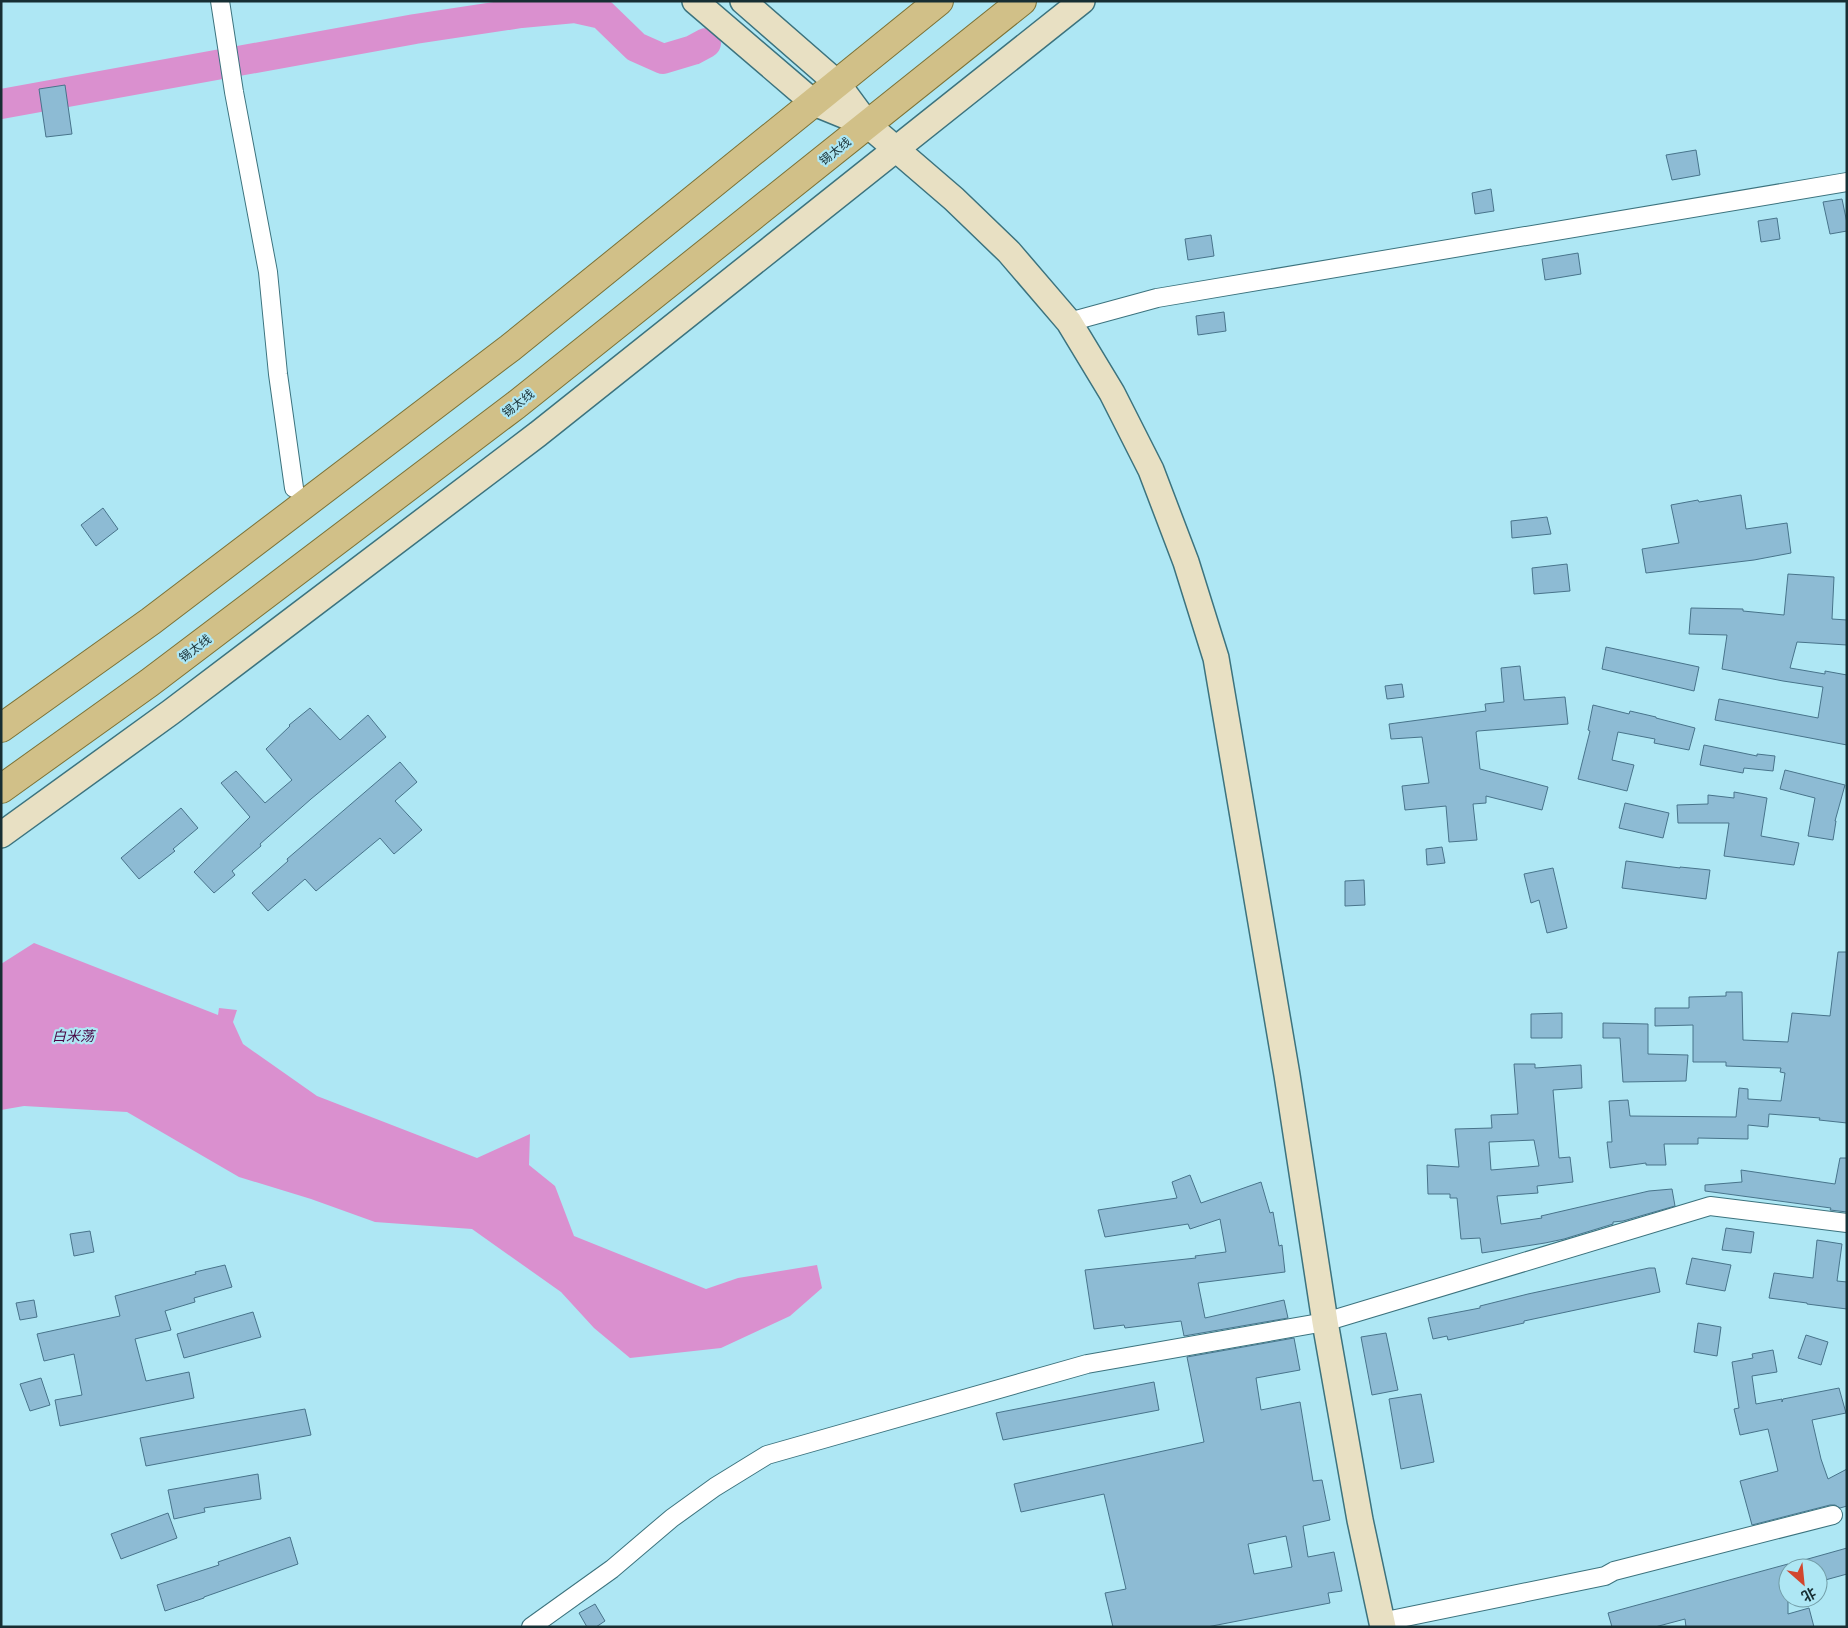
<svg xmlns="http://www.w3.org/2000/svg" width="1848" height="1628" font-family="Lora,'Noto Sans SC',serif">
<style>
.water{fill:#da90cf}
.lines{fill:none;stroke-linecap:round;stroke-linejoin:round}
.river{stroke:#da90cf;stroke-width:30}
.building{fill:#8dbbd4;stroke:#48748b;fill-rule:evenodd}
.street-casing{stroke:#3c737e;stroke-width:20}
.secondary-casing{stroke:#3c737e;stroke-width:28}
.primary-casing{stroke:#7c7236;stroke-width:30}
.street{stroke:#fff;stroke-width:18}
.secondary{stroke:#e8e0c3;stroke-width:25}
.primary{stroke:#d1c088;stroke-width:28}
.labels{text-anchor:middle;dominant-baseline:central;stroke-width:4.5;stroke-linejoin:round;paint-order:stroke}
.street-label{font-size:12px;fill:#172e33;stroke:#aee7f4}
.water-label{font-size:14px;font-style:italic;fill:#480442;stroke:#aee7f4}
</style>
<rect width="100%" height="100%" fill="#aee7f4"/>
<path class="water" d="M34,943L218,1015L219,1008L237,1010L233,1022L243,1044L317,1096L477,1158L530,1134L529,1165L555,1186L574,1236L706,1289L738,1278L817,1265L822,1288L790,1316L721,1348L630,1358L594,1328L561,1292L472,1229L375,1222L311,1199L239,1177L127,1112L24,1106L1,1110V964Z"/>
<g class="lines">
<path class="river" d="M1,104L415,29L521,13L575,8L602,14L636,47L663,59L693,50L706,43"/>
</g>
<path class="building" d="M65,85L72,134L46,137L39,89Z
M1696,150L1700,175L1672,180L1666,155Z
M1491,189L1494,211L1475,214L1472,193Z
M1842,199L1847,223V231L1830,234L1823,202Z
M1777,218L1780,239L1761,242L1758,221Z
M1211,235L1214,256L1188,260L1185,239Z
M1578,253L1581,274L1545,280L1542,259Z
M1224,312L1226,331L1198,335L1196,316Z
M1741,495L1746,529L1787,523L1791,553L1754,560L1646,573L1642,549L1679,543L1671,505L1698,500L1699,502Z
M103,508L118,529L96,546L81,525Z
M1547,517L1551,534L1512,538L1511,521Z
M1567,564L1570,591L1534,594L1532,568Z
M1788,574L1834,577L1832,619L1847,620V645L1797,642L1790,668L1825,674V671L1847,675V745L1715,720L1719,699L1818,718L1823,687L1783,681L1722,669L1727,635L1689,634L1691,608L1743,609V611L1784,615Z
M1606,647L1699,667L1694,691L1602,669Z
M1520,666L1524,700L1565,697L1568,724L1478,731L1476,732L1480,769L1548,787L1542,810L1486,796V803L1473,804L1477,840L1449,842L1446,806L1405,810L1402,786L1429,783L1422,737L1391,739L1389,724L1486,711L1485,704L1504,702L1501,668Z
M1402,684L1404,697L1387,699L1385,686Z
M1593,705L1629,714L1630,711L1656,717V718L1695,728L1689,750L1654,743L1655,739L1618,732L1612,760L1634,765L1627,791L1578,779L1590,731L1588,730Z
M310,708L340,740L368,715L386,737L311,799L260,844L261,846L232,871L235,875L214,893L194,872L250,817L221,783L236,771L265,803L292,780L266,749L290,726L289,725Z
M1704,745L1757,756V754L1775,756L1773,771L1744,768L1743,773L1700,765Z
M400,762L417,782L395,801L422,830L394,854L380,838L316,891L305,879L268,911L252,893L288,861L287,859Z
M1785,770L1845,785L1835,821H1836L1833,840L1808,836L1815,798L1780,789Z
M1734,792L1767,798L1761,836L1799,843L1794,865L1724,856L1729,823H1678L1677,805L1708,804V795L1734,798Z
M1625,803L1669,813L1663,838L1619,828Z
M181,808L198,828L173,849L175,851L139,879L121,858Z
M1442,847L1445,863L1427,865L1426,849Z
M1626,861L1680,868V867L1710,870L1706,899L1622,888Z
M1553,868L1567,928L1547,933L1539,900L1531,903L1524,874Z
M1364,880L1365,905L1345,906V881Z
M1838,952H1847V1123L1819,1120L1820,1118L1769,1114L1768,1127L1748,1125V1139L1698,1138V1144H1664L1666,1165H1646V1163L1610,1168L1607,1142H1612L1609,1101L1628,1100L1630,1116L1736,1117L1739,1088L1748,1089V1099L1781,1101L1785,1073L1780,1072L1781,1068L1726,1066V1062H1693V1025L1655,1026V1008H1689V997L1726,996V992H1742L1743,1040L1788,1042L1792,1013L1830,1016Z
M1562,1013V1038H1531V1014Z
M1603,1023L1648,1024V1054L1688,1055L1686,1081L1623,1082L1620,1038H1603Z
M1514,1064H1535V1068L1581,1065L1582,1088L1553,1090L1559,1158L1570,1157L1573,1182L1537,1186L1538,1193L1497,1196L1501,1224L1542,1218L1541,1216L1649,1191L1672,1189L1675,1206L1623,1221L1613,1222V1224L1564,1239L1545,1243L1482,1253L1480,1238L1461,1239L1457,1198H1450V1194H1428L1427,1165L1459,1167L1455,1129L1492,1128L1491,1115L1518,1114ZM1534,1140L1539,1166L1491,1170L1489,1142Z
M1840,1158H1847V1212L1830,1210L1831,1208L1705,1191V1185L1742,1182L1741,1170L1835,1184Z
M1190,1175L1201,1203L1261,1182L1270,1213L1273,1212L1279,1246L1282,1245L1285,1272L1198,1283L1205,1318L1284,1300L1288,1318L1184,1336L1181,1321L1125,1328L1124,1325L1094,1329L1085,1270L1196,1258L1195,1256L1226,1252L1220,1219L1190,1229L1188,1224L1105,1237L1098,1210L1177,1198L1172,1182Z
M1726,1228L1754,1232L1751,1253L1722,1250Z
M90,1231L94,1252L74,1256L70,1234Z
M1817,1240L1842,1244L1837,1281L1847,1282V1309L1807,1304V1303L1769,1298L1774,1273L1813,1278Z
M1692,1258L1731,1265L1725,1291L1686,1284Z
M225,1265L232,1287L194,1298L195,1302L165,1311L171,1330L135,1339L146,1381L189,1372L194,1398L60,1426L55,1400L82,1395L74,1354L44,1361L37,1334L120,1316L115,1296L196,1274L195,1272Z
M1649,1268H1655L1660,1292L1524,1321V1323L1448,1340L1447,1336L1433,1339L1428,1318L1480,1308V1306L1528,1294Z
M34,1300L37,1317L20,1320L16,1303Z
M253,1312L261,1337L184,1358L177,1334Z
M1698,1323L1721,1327L1717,1356L1694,1352Z
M1386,1333L1398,1390L1372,1395L1361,1337Z
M1806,1335L1828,1342L1821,1365L1798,1358Z
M1294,1338L1300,1370L1256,1378L1261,1410L1300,1402L1313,1481L1322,1480L1330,1520L1303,1526L1308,1557L1334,1552L1342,1591L1328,1593L1330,1603L1207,1627H1113L1105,1593L1126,1589L1104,1494L1021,1512L1014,1484L1204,1442L1187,1357ZM1286,1536L1292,1567L1254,1574L1248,1544Z
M1773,1350L1777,1372L1752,1376L1756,1404L1782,1399V1402L1783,1399L1839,1388L1846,1413L1812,1420L1821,1459L1828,1479L1847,1469V1506L1840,1508L1835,1505H1830L1752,1525L1740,1481L1778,1471L1768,1429L1740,1435L1734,1409L1739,1408L1732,1362L1753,1358L1752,1354Z
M41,1378L50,1405L30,1411L20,1384Z
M1154,1382L1159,1410L1003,1440L996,1413Z
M1421,1394L1434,1462L1401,1469L1389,1399Z
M305,1409L311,1435L146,1466L140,1438Z
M258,1474L261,1499L204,1508L205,1512L174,1519L168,1490Z
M168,1513L177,1538L121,1559L111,1534Z
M290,1537L298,1564L204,1597V1598L165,1611L157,1585L219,1565L218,1562Z
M1847,1548V1574L1818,1582V1568H1790V1564Z
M1788,1564V1614L1809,1608L1814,1627H1686L1685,1619L1655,1627H1612L1608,1613Z
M595,1604L605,1621L596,1627H587L579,1613Z"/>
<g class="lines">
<defs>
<path id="street" d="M220,1L234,92L268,272L278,374L294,488
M1069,322L1157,298L1847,182
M1381,1622L1605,1576L1614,1571L1833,1515
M531,1627L612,1569L672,1518L715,1487L767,1455L1087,1364L1325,1322L1710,1206L1847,1223"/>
<path id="secondary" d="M695,1L814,103L868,125L837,83L743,1
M868,125L954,199L1009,252L1069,322L1112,393L1151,470L1186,562L1216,658L1287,1075L1325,1322L1360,1520L1383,1627
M1,835L171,712L538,434L1082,1"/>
<path id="primary" d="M1,728L151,621L510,348L939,1
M1,789L149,683L516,405L1022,1"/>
</defs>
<use href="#street" class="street-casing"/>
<use href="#secondary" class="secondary-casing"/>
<use href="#primary" class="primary-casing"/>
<use href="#street" class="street"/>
<use href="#secondary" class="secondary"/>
<use href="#primary" class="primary"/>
</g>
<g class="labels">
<g class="street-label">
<text transform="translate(835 151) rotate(-39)">锡太线</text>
<text transform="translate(518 403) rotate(-38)">锡太线</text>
<text transform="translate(195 648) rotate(-37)">锡太线</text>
</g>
<g class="water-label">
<text x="73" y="1036">白米荡</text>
</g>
</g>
<rect width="1848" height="1628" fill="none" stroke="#172e33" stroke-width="5"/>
<g transform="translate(1803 1583) rotate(153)"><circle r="24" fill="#aee7f4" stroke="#729da7"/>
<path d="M0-4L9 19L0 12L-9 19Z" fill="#d2462e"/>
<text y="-8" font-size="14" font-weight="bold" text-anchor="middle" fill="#172e33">北</text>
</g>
</svg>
